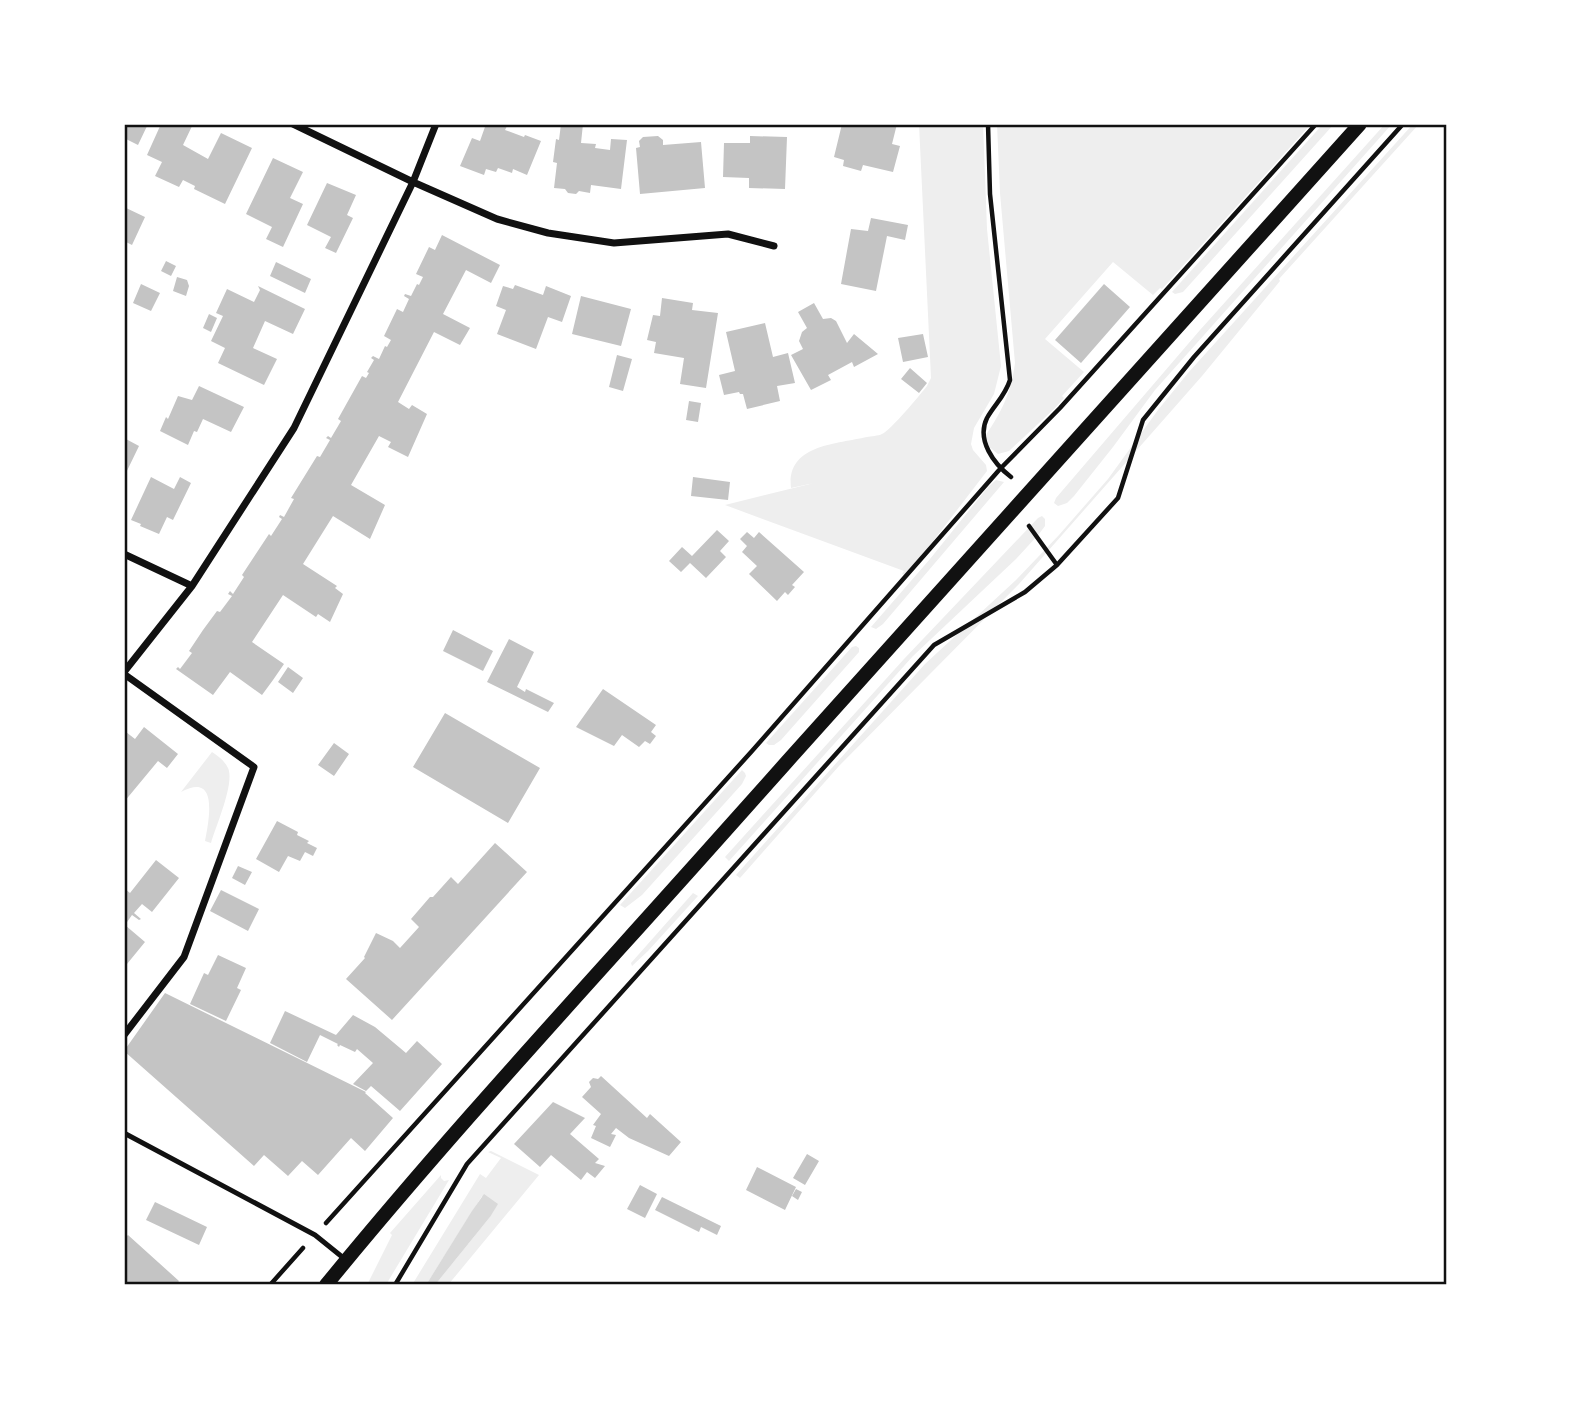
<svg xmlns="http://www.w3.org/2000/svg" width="1571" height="1409" font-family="Mulish,sans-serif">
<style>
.green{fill:#eee}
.water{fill:#d9d9d9}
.building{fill:#c4c4c4}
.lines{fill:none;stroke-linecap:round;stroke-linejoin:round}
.path{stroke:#111;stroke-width:4.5}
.service{stroke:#111;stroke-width:5}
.minor{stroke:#111;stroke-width:7}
.secondary{stroke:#111;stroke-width:14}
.neatline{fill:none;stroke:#111;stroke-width:2.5}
</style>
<rect width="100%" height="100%" fill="#fff"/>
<path class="green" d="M919,124H983L987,229L1001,366L994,394L974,428L971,444L973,450L986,465L987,471L927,549L904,575L902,574L904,571L725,505L814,483L791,488C786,445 836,444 867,437C871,436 878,436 882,434C891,430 919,396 927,386L931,378Z
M997,124H1311L1162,289L1160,288L1153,295L1113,262L1045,339L1084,372L1062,396L1064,398L1054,409L1009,451L998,454L988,446L986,435C1002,411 1011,393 1015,363L1000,193Z
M1323,124H1334L1183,292L1175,294L1172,292Z
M1385,124H1392L1155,390L1113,447L1074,496L1067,503L1058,506L1054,503L1056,498L1200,330Z
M1413,124H1419L1279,279L1280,281L1202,376L1019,584L839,766L740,878L736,875L925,664L1016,580L1059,535L1108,479L1158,410L1188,373Z
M996,480L1004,482L883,624L876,629L871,627L930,559L988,487Z
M1042,516L1045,519V526L1039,534L1016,559L913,656L729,861L725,857L904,659L1038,518Z
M856,646L859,648V652L781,740L774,745H769L766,743L852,647Z
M212,752C218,756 224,760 228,768C235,783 216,826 211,843L205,841C209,820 219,771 181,792Z
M742,770L745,773L746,776L742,784L642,895L625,908L620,905Z
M693,893L698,896L648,951L632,966L631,963Z
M491,1151L539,1175L448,1285H435L490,1217L482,1196L426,1285H412L480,1174L486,1178L501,1158L488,1152Z
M441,1175V1178L444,1181L449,1180L390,1278L386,1285H367L392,1235L390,1233Z"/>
<path class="water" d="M484,1194L498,1204L490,1217L435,1285H426L472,1211Z"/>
<path class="building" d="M124,124H148L138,145L124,138Z
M161,124H193L183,145L208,159L221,133L252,148L225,204L194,189L195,186L183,180L179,187L155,176L162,162L147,155Z
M486,124H508L505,130L524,137L525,135L541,141L527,175L513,169L512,173L498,168L496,172L486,169L484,175L460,166L472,138L480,141Z
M561,124H583L581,143L596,144L595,148L610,150L611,139L627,140L621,189L591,185L590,193L579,191L576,194L568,193L565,189L554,188L557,163L553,162L556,139L559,140Z
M842,124H897L892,144L900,146L893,172L863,165L861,171L843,166L844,160L834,157Z
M658,136L663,140V145L701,142L705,188L640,194L636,148L640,147L639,141L643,137Z
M750,136L787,137L785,189L749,188V178L723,177L724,143H750Z
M273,158L303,172L290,198L303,204L283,247L266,239L272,227L246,214Z
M327,183L356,195L347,215L353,218L336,253L325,248L331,237L307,225Z
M124,207L145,217L132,245L124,241Z
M871,218L908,225L905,240L887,236L876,291L841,284L851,229L868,231Z
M442,235L500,265L491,283L466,270L443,314L470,328L460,345L434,332L398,402L409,409L412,405L427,414L408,457L388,447L391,442L379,436L351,485L385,505L370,539L333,516L303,564L337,586L335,588L343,594L330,622L318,614L316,617L283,595L252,642L284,664L273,680L262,695L230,672L213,695L176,669L178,667L180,669L192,653L189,651L203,630L217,611L220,612L232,596L228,594L230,591L233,594L244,577L242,575L269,534L271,536L282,519L279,517L280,515L284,517L294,499L291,498L317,456L320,457L330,440L326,438L328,436L331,438L341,421L338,419L362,376L366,378L369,373L367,372L374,360L371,358L373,356L379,359L385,346L387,347L391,340L384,336L397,309L403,312L409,299L404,296L405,294L411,296L417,284L419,285L423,277L416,274L429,247L435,250Z
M166,261L176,266L171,276L161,271Z
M276,262L311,279L305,293L270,276Z
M177,277L187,280L189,286L186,296L173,291Z
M141,284L160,293L151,311L133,303Z
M1104,284L1130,307L1081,363L1055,340Z
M515,285L543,295L546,286L571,296L562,322L548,317L536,349L497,334L506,310L496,306L503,286L513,289Z
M258,286L305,309L293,334L265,321L253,348L277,359L264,385L218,363L225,348L211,341L223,316L216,313L227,289L254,302L260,290Z
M581,296L631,309L621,346L572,334Z
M662,298L693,303L692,310L718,313L706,388L680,384L684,358L654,353L656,342L647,340L653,315L660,316Z
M814,303L823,319L831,318L836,321L847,343L854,334L878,354L854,367L852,362L828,375L831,380L811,390L791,355L803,349L799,341L802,332L807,328L798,312Z
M209,314L217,318L211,332L203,328Z
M765,323L773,357L788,353L795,383L777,386L780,401L747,409L743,394H740L739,392L724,395L719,375L735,371L726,332Z
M923,334L928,357L903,362L898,338Z
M617,355L632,359L623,391L609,387Z
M910,368L927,383L919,393L901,379Z
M199,386L244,407L231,432L203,419L197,432L194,431L188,445L160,431L166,417L168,419L178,396L192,400Z
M689,401L701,403L698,422L686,420Z
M124,438L139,446L124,477Z
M151,477L174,489L180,477L191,483L173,520L167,517L159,534L140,526L141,524L131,520Z
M693,477L730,482L728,500L691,496Z
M717,530L729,541L720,551L726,557L706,578L690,563L681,572L669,561L682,547L692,556Z
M747,532L754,538L759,532L804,572L792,585L795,587L788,595L785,592L777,601L749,574L757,566L742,552L747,546L740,539Z
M453,630L493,651L483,671L443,651Z
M509,639L534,652L517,687L525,692L526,689L554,703L548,712L487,682Z
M288,667L303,678L293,693L278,682Z
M603,689L656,725L651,732L656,736L650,744L645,741L639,747L622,735L614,746L576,727Z
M445,713L540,768L508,823L413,767Z
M144,727L178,754L167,768L158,761L124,802V734L126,732L135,739Z
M334,743L349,754L334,776L318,765Z
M277,821L298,832L297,835L309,841L307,843L317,848L313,856L305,852L300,861L288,856L279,872L256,859Z
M495,843L527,872L392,1020L346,979L365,958L364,957L376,933L393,941L400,948L419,927L411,919L430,897H433L451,877L458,884Z
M156,860L179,878L152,912L142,904L134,913L141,919L139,920L132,915L125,925L145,942L127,964L124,962V888L130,893Z
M238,866L252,872L245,885L232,878Z
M221,890L259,909L248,931L210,911Z
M218,955L246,968L237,988L241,990L226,1021L190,1004L204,973L208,975Z
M165,993L366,1092L365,1093L393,1118L365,1151L351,1138L318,1175L302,1161L288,1176L264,1155L254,1166L124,1051Z
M285,1011L336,1035L353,1015L375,1027L406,1053L417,1041L442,1064L400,1111L371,1086L366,1091L353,1084L373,1063L357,1049L355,1052L340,1045L339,1047L337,1045L338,1044L320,1035L307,1062L270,1043Z
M601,1076L647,1118L650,1114L681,1142L669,1156L629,1138L616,1128L611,1134L616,1135L610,1147L591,1138L596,1126L593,1125L601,1114L582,1097L591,1087L589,1082L593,1078L598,1079Z
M553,1102L585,1118L570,1134L599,1159L595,1163L605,1166L595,1178L587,1172L581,1180L551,1155L540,1167L514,1144Z
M807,1154L819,1161L805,1185L793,1178Z
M757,1167L796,1187L785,1210L746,1190Z
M640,1185L657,1194L645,1218L627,1209Z
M796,1189L802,1192L798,1200L792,1196Z
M662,1197L721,1226L717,1235L701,1227L699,1232L655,1210Z
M155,1202L207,1227L199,1245L146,1220Z
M128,1235L179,1281L176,1285H124V1239Z"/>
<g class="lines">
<path class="path" d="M988,124L990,194L1010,380C1005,396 995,404 987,418C976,440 994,464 1011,477
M1029,526L1057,565
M326,1223L752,751L1000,469L1060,408L1316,124
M270,1285L303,1248
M395,1285L467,1164L934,645L1025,592L1057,565L1118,498L1143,420L1194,357L1403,124"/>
<path class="service" d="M124,1133L315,1235L346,1260"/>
<path class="minor" d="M293,124L413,182L497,219L548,233L614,243L728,234L774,246
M124,554L192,586
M124,672L192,586L294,428L413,182L436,124
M124,674L254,767L184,957L124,1035"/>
<path class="secondary" d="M326,1285C451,1132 586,987 718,839C931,600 1145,362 1360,124"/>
</g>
<rect width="1571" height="1409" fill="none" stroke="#ffffff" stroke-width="252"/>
<rect x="126" y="126" width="1319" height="1157" class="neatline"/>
</svg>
